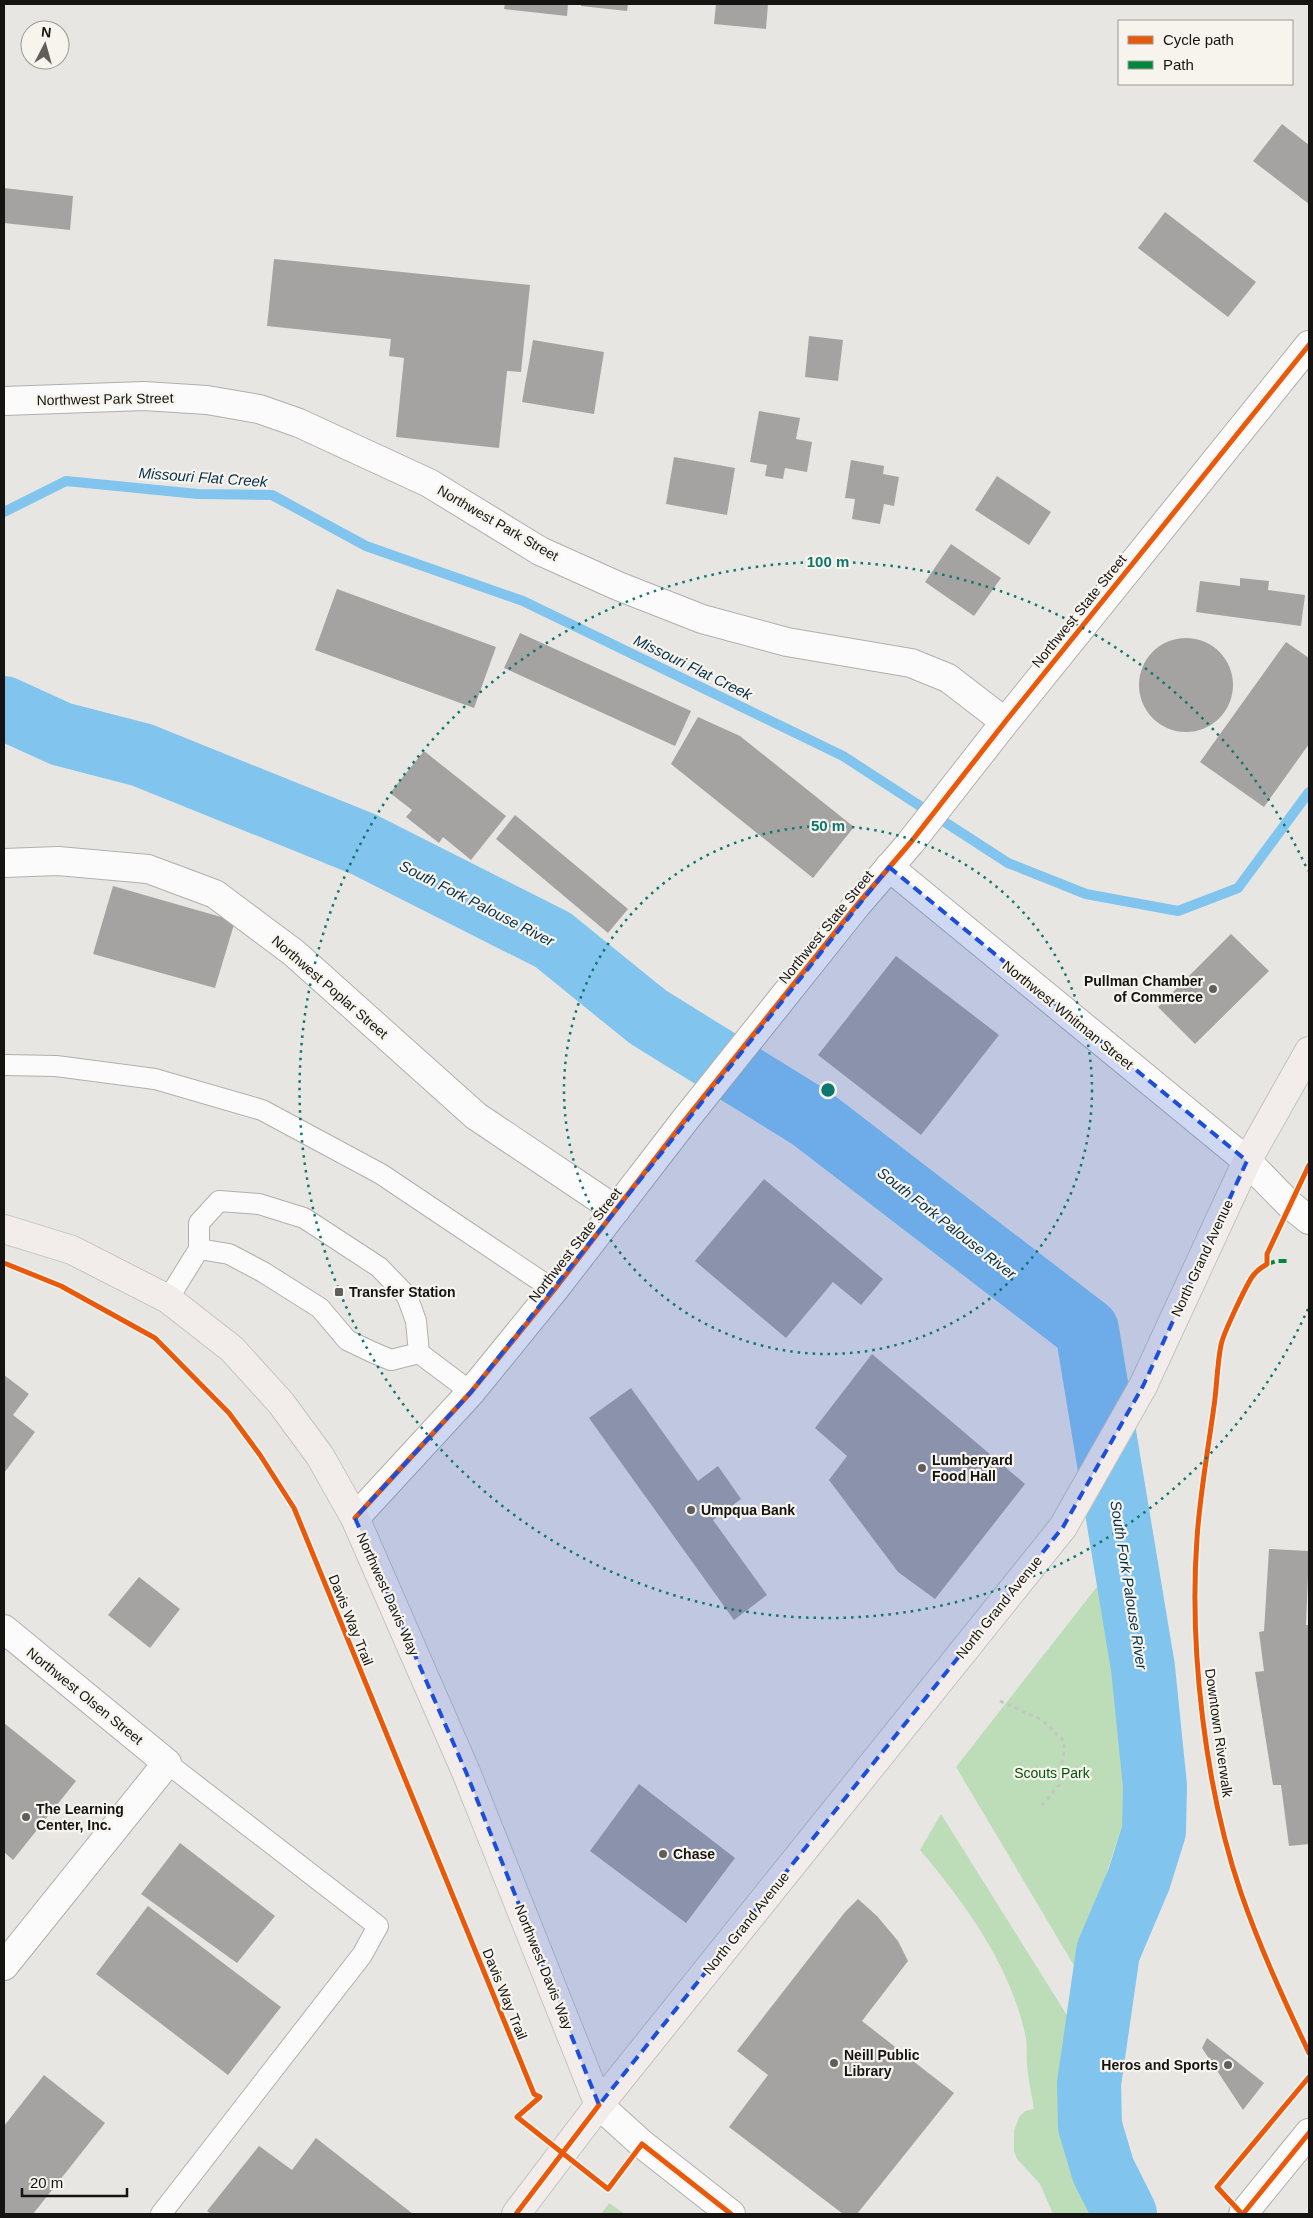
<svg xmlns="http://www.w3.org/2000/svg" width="1313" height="2218" font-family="Arial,sans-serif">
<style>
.green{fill:#bdddb8}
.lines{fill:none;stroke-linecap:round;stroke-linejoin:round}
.stream{stroke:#81c4ee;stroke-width:10}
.river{stroke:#81c4ee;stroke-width:64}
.building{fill:#a5a3a2}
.service-casing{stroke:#b0afad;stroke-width:22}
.minor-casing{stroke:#b0afad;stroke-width:30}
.tertiary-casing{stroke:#b0afad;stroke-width:30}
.primary-casing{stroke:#c4c3c1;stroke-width:30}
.path{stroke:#c5c5c4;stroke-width:3;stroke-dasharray:4 4;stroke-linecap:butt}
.service{stroke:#fcfbfb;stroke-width:20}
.minor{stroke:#fcfbfb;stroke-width:28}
.tertiary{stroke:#fcfbfb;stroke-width:28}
.primary{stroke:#f2edeb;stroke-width:28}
.quiet{stroke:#00873e;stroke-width:4;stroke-dasharray:8 4;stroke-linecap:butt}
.cycleway-casing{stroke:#f7f4ee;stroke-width:8}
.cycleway{stroke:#e8590c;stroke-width:5}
.marked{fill:#1d4ed8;fill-opacity:0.2;stroke:#1d4ed8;stroke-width:4;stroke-dasharray:10 6;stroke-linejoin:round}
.ring{fill:none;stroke:#0f766e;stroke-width:2.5;stroke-dasharray:2.5 5}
.poi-dot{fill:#5f5e5b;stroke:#f7f4ee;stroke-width:2}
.labels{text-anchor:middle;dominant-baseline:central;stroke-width:4.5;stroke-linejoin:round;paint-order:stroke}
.street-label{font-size:14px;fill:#151412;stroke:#f7f4ee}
.poi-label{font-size:14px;font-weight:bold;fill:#151412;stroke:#f7f4ee;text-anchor:start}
.park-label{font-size:14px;fill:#05540a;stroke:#f7f4ee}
.water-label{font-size:15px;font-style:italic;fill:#042f48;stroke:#f7f4ee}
.centre{fill:#0f766e;stroke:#f7f4ee;stroke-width:2.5}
.ring-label{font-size:15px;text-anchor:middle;font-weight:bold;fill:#0f766e;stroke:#f7f4ee;stroke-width:4.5;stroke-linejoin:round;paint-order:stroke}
</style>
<rect width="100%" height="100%" fill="#e8e6e3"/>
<path class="green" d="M1103,1579L1134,1788L1076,1969L956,1767Z
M941,1814L1075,2028L1067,2119L1110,2214H1053L1040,2184L1017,2159L1014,2151V2131L1019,2117L1025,2111L1034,2109C1032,2095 1028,2079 1027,2064C1026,2054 1028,2044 1025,2034C1010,1965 965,1903 920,1850Z
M609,2203L625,2214H601Z"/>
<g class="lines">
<path class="stream" d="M4,512L66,481L198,494L272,495L366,546L523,601L843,756L1008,863L1086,894L1178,911L1238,888L1309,792"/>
<path class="river" d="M4,708L61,734L142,755L363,844L553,940L648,1017L811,1118L1087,1330L1143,1668L1155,1786L1154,1831L1139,1879L1108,1952L1089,2084L1090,2126L1103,2170L1125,2214"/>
</g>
<path class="building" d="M505,4H568L567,16L504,9Z
M581,4H628L627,11L581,6Z
M716,4H768L766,29L714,24Z
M1282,124L1309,145V204L1253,161Z
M4,188L73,196L70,230L4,223Z
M1165,212L1256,282L1228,317L1138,248Z
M274,259L530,285L521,372L507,371L499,448L396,437L404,358L389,356L391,339L267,326Z
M809,336L843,340L838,381L805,377Z
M533,340L604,352L594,414L522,402Z
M759,411L800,418L796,439L812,442L807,472L785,468L783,479L765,476L767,465L750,462Z
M674,457L735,468L727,515L666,504Z
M851,460L884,466L883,474L899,477L894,506L884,504L880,524L852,519L855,499L845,498Z
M997,476L1051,512L1029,545L975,510Z
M951,544L1001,578L974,616L925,582Z
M1240,578L1269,581L1268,590L1305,595L1301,626L1196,612L1200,581L1240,586Z
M337,589L496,647L474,708L315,650Z
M520,633L691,711L675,746L504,668Z
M1139 685a47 47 0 1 1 94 0a47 47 0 1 1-94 0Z
M1286,642L1309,658V744L1264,807L1200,762Z
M698,717L740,736L854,827L813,878L671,764Z
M424,751L506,816L471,860L443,837L439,843L406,817L412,810L390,793Z
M515,815L628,909L608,933L496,839Z
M113,886L235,921L215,988L93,954Z
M1231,934L1269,971L1195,1044L1158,1007Z
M896,956L999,1035L921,1135L818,1055Z
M764,1179L883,1279L861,1305L833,1282L786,1338L695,1261Z
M872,1354L1025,1484L935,1599L898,1572L829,1480L847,1456L815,1428Z
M4,1375L29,1394L13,1415L35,1432L4,1473Z
M631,1388L698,1481L718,1466L741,1499L713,1520L767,1595L734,1620L589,1418Z
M1269,1549L1309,1551L1306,1625H1309V1844L1289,1846L1281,1785H1273L1255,1672L1264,1671L1259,1632L1264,1631Z
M139,1577L180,1609L150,1648L108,1615Z
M4,1723L76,1781L13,1860L4,1852Z
M639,1784L735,1858L686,1923L590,1851Z
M180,1843L275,1916L237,1963L141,1894Z
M858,1899L877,1916L898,1941L908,1961L862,2021L954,2093L857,2214H843L729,2127L768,2075L737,2051L845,1912Z
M148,1906L281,2007L228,2075L96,1974Z
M1207,2038L1264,2083L1243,2110L1202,2048Z
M44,2075L105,2123L33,2214H4V2126Z
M316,2138L413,2214H211L207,2211L259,2146L292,2170Z"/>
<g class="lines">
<defs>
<path id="service" d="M4,1065L56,1066L155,1079L262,1110L381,1174L554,1290
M199,1249L229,1254L263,1272L320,1308L347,1340L372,1352L391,1360L419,1353
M168,1299L199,1249V1223L219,1201L259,1204L304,1218L379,1267L407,1296L416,1321L419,1353L471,1392
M161,2214L362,1955L378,1926L167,1763"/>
<path id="minor" d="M4,863L58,861L148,869L215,894L294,953L476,1116L616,1210
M4,1629L167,1763L4,1966"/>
<path id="tertiary" d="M4,401L144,396L207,400L259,409L299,423L429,483L540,551L618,586L702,619L787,642L911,663L948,678L1005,722
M889,867L1247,1161L1289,1204L1309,1220
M355,1518L471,1392L554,1290L685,1120L856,906L911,842L1005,722L1309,345
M599,2105L642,2144L731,2214
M1243,2214L1309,2133"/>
<path id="primary" d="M4,1229L72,1250L168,1299L232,1349L281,1403L320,1456L355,1518L466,1772L599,2105
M516,2214L599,2105L1063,1527L1143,1386L1247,1161L1309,1051"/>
</defs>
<use href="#service" class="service-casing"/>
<use href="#minor" class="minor-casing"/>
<use href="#tertiary" class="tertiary-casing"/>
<use href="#primary" class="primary-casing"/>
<path class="path" d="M1000,1701L1042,1720L1065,1742L1059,1785L1040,1808"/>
<use href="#service" class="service"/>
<use href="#minor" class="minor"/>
<use href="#tertiary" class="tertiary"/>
<use href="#primary" class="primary"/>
<path class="quiet" d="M1267,1264L1277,1261H1287"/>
<defs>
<path id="cycleway" d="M1309,1165L1267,1254V1264C1262,1267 1256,1271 1252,1277C1245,1288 1223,1334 1221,1345C1217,1365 1217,1386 1214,1406C1208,1450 1200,1494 1197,1538C1189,1648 1205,1788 1241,1893C1260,1948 1284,2000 1309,2053
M4,1263L61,1286L155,1338L229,1413L260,1455L294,1508L534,2094L540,2097L517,2117L608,2189L642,2144L731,2214
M355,1518L471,1392L554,1290L685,1120L856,906L911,842L1005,722L1309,345
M516,2214L599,2105
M1242,2214L1217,2187L1309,2077
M1243,2214L1309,2133"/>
</defs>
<use href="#cycleway" class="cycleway-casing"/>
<use href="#cycleway" class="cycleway"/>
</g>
<path class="marked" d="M889,867L1247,1161L1143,1386L1063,1527L599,2105L466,1772L355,1518L471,1392Z"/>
<g class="ring">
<circle cx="828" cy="1090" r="264"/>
<path d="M1308 1309A528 528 0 1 1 1308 871"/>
</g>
<g class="poi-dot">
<circle cx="1213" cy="989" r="5"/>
<rect x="334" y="1287" width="10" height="10" rx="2.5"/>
<circle cx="922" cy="1468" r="5"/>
<circle cx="691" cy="1510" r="5"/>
<circle cx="26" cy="1817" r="5"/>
<circle cx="663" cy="1854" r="5"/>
<circle cx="834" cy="2063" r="5"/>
<circle cx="1228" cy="2065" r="5"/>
</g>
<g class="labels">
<g class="street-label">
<text transform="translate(105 399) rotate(-1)">Northwest Park Street</text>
<text transform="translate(498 523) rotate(30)">Northwest Park Street</text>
<text transform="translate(1079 611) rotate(-51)">Northwest State Street</text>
<text transform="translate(826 927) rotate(-51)">Northwest State Street</text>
<text transform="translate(330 987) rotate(41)">Northwest Poplar Street</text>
<text transform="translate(1068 1015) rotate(39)">Northwest Whitman Street</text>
<text transform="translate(575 1245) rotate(-52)">Northwest State Street</text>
<text transform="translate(1202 1258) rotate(-65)">North Grand Avenue</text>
<text transform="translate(388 1594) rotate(66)">Northwest Davis Way</text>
<text transform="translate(999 1607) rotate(-51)">North Grand Avenue</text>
<text transform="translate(351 1620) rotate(68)">Davis Way Trail</text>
<text transform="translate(85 1696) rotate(39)">Northwest Olsen Street</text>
<text transform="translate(1219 1733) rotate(82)">Downtown Riverwalk</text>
<text transform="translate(746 1923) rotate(-51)">North Grand Avenue</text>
<text transform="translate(544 1967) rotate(68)">Northwest Davis Way</text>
<text transform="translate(505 1994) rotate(68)">Davis Way Trail</text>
</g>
<g class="poi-label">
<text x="1203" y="981" text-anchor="end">Pullman Chamber<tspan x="1203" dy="16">of Commerce</tspan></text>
<text x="349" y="1292">Transfer Station</text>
<text x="932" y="1460">Lumberyard<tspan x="932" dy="16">Food Hall</tspan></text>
<text x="701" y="1510">Umpqua Bank</text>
<text x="36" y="1809">The Learning<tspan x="36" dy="16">Center, Inc.</tspan></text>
<text x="673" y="1854">Chase</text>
<text x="844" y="2055">Neill Public<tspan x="844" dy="16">Library</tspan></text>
<text x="1218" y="2065" text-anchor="end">Heros and Sports</text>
</g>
<g class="park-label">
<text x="1052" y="1773">Scouts Park</text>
</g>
<g class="water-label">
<text transform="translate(203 477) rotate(4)">Missouri Flat Creek</text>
<text transform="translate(693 667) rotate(26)">Missouri Flat Creek</text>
<text transform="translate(477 903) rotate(27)">South Fork Palouse River</text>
<text transform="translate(947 1223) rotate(38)">South Fork Palouse River</text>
<text transform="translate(1129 1585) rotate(81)">South Fork Palouse River</text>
</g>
</g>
<circle cx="828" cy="1090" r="8" class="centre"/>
<g class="ring-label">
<text x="828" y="567">100 m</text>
<text x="828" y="831">50 m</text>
</g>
<rect width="1313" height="2218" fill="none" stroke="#151412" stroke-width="10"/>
<rect x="1118" y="20" width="175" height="65" fill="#f7f4ee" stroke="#9d9a96"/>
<rect x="1128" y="36" width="25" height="8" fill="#e8590c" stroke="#9d9a96"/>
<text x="1163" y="45" font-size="15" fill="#151412">Cycle path</text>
<rect x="1128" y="61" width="25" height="8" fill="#00873e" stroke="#9d9a96"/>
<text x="1163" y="70" font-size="15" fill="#151412">Path</text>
<g transform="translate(45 45) rotate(6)"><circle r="24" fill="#f7f4ee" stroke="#9d9a96"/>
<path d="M0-4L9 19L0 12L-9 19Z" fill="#5f5e5b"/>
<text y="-8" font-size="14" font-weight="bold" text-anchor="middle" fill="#151412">N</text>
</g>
<path d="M22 2188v8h105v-8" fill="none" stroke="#151412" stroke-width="2.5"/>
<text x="30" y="2188" font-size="15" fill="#151412" stroke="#f7f4ee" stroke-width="4" paint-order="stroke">20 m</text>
</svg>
